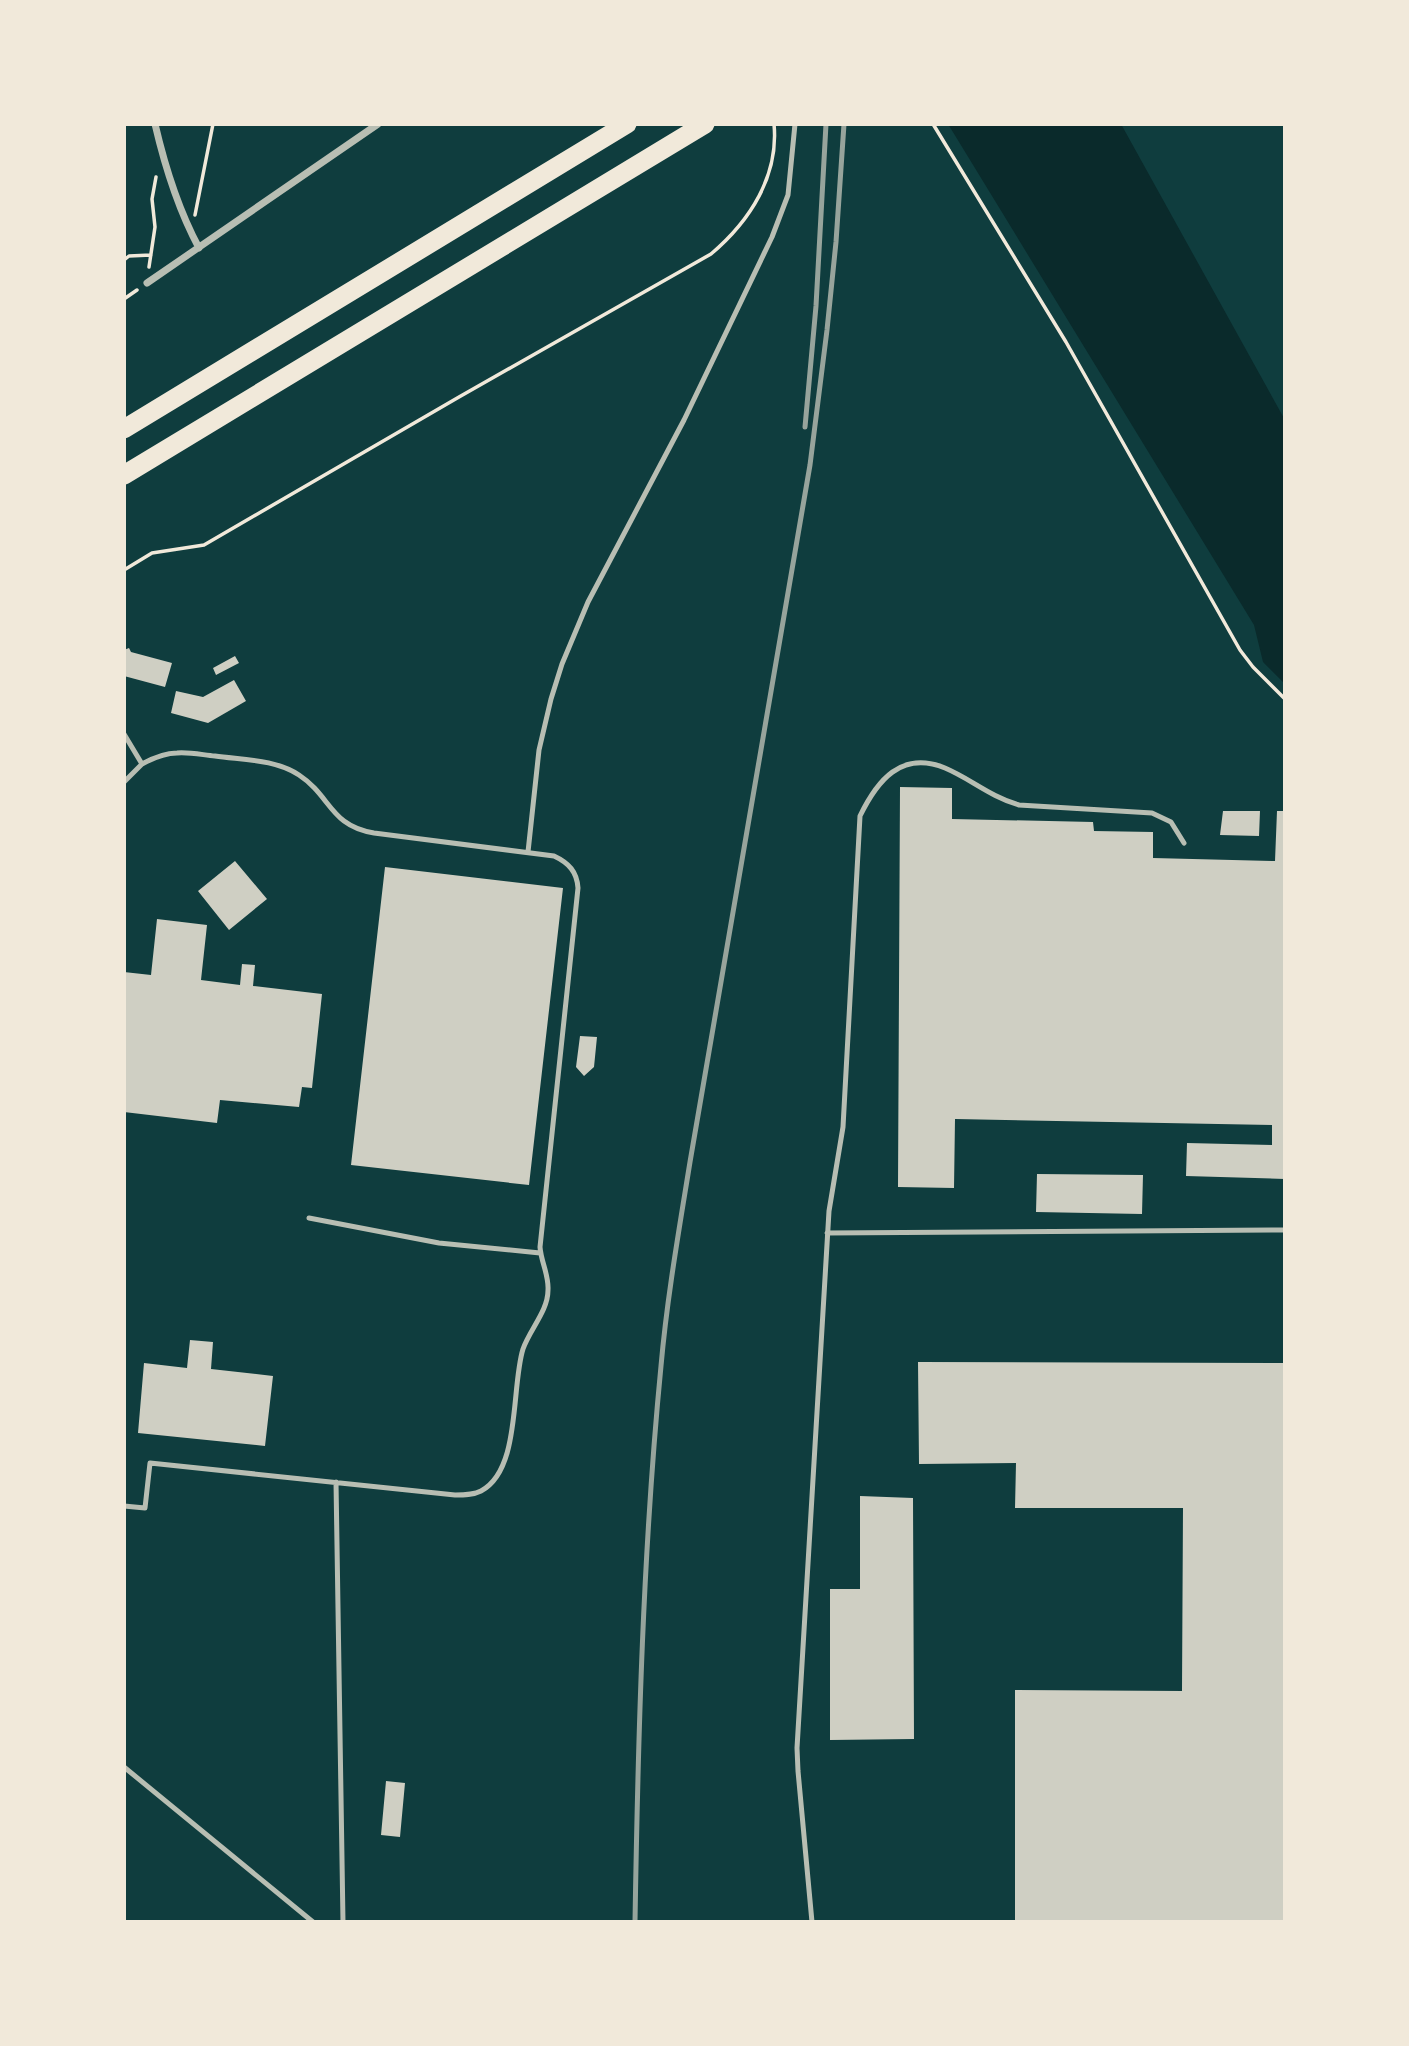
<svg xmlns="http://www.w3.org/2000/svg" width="1409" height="2046" font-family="Quicksand,sans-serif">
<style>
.water{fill:#0a2a2b}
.building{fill:#cfcfc3}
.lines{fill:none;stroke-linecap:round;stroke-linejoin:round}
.path{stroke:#f1e9da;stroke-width:3.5}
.service{stroke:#b8beb3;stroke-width:5}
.minor{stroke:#b8beb3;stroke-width:7}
.motorway{stroke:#f1e9da;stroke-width:19}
.rail{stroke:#97a49c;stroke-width:5}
</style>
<rect width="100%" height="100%" fill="#0f3d3e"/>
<path class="water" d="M948,124H1121L1285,420V684L1263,662L1254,625Z"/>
<path class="building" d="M129,648L131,652L172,663L165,687L124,676V650Z
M235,656L239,663L216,675L213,668Z
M234,680L246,701L208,723L171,713L176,691L203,697Z
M900,787L952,788V819L1093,822L1094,831L1153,832V858L1275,861L1277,811H1285V1179L1186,1176L1187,1143L1272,1145V1125L955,1119L954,1188L898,1187Z
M1223,811H1260L1259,836L1220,835Z
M235,861L267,899L229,930L198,891Z
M385,867L563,888L529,1185L351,1165Z
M157,919L207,925L201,980L240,985L242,964L255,965L253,986L322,994L312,1088L302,1087L299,1107L220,1100L217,1123L124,1112V972L151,975Z
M580,1036L597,1037L594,1067L584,1076L576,1067Z
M1037,1174L1143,1175L1142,1214L1036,1212Z
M190,1340L213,1342L211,1369L273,1376L265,1446L138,1433L144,1363L187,1368Z
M918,1362L1285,1363V1922H1015V1690L1182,1691L1183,1508H1015L1016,1463L919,1464Z
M860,1496L913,1498L914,1739L830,1740V1589H860Z
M386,1781L405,1783L400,1837L381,1835Z"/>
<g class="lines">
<path class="path" d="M933,124L1066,342L1240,650L1253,667L1285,699
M195,215L213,124
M124,260L129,256L151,255
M149,267L155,227L152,199L156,177
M124,299L137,290
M124,570L152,553L204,545L459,397L711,254C750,221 779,176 774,124"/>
<path class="service" d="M124,734L142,764C153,758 164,753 177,753C190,752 203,755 215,756C243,760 275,759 299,775C331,796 330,826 374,833L554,856C569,863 577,872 578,888L540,1247C541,1262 549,1275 548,1290C548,1311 530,1329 523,1349C511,1387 521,1470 481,1491C473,1495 464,1495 455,1495L150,1463L145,1508L124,1506
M124,782L142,764
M528,852L539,750L551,699L562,664L588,602L684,420L772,237L788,195L795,124
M309,1218L439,1243L540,1253
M827,1233L1285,1230
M336,1482L343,1922
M124,1767L313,1922
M812,1922L798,1771L797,1748L829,1211L843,1127L860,816C877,781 901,750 945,768C971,779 989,796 1019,805L1152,813L1171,822L1184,843"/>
<path class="minor" d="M155,124C165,167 178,209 199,248
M147,283L378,124"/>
<path class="motorway" d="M124,429L627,124
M124,475L705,124"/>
<path class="rail" d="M805,427L816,306L826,124
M635,1922C638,1737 643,1551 661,1366C667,1298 679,1230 690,1162L810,465L827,330L836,242L844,124"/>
</g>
<rect width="1409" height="2046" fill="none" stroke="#f1e9da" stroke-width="252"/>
</svg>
